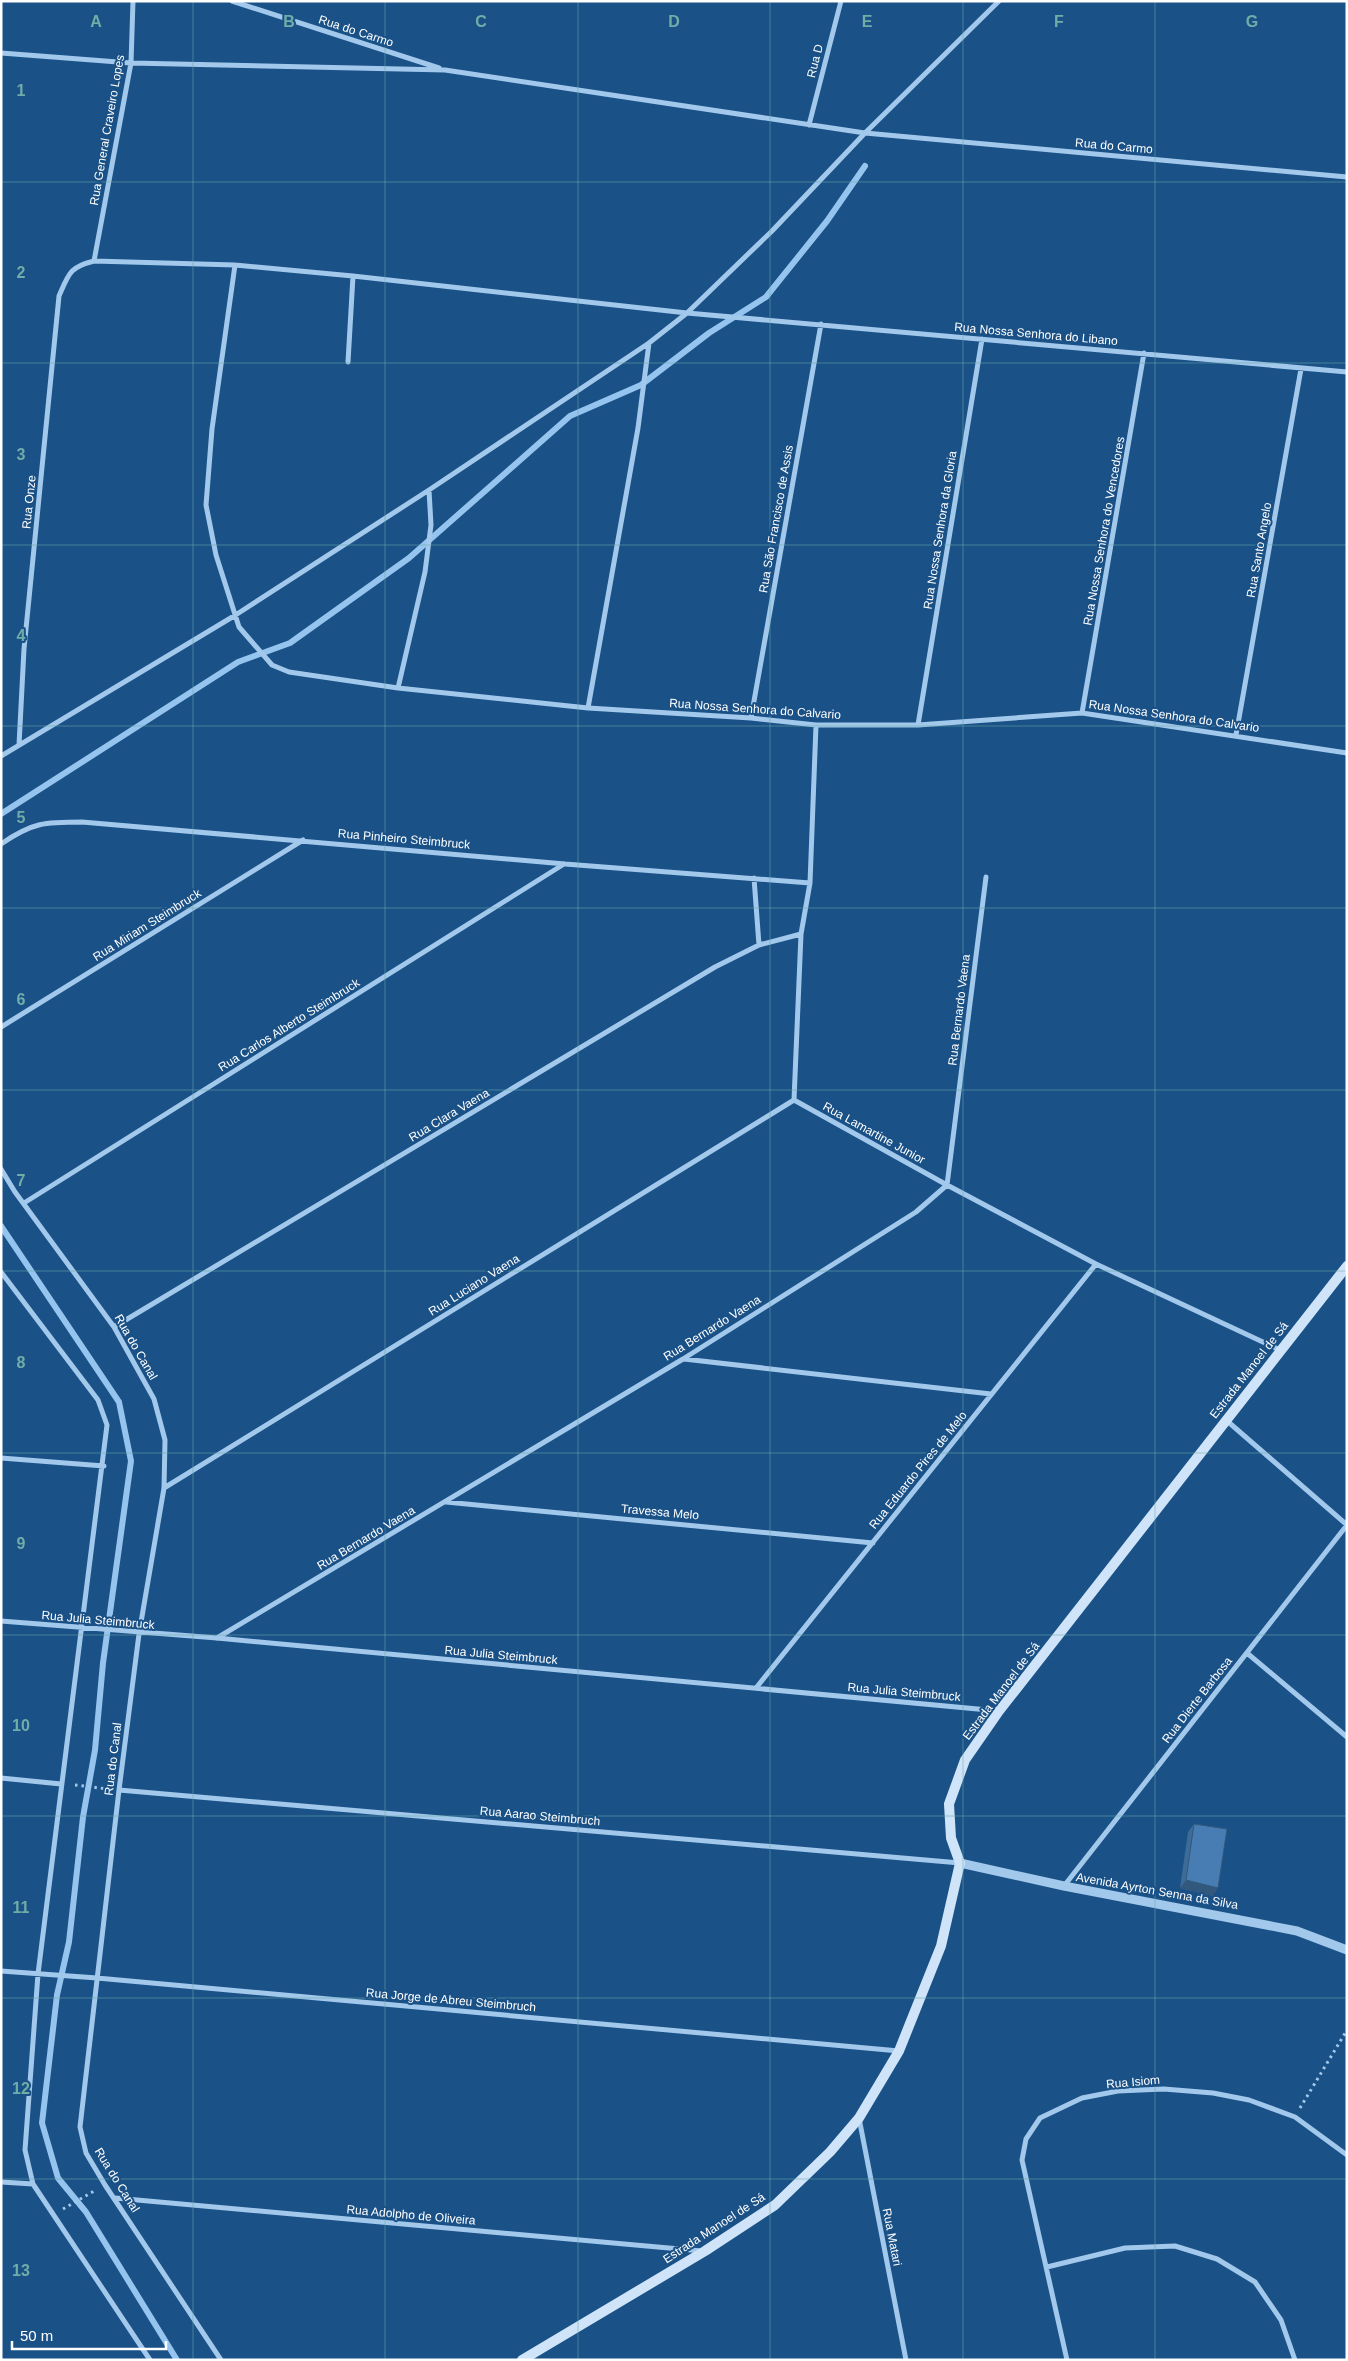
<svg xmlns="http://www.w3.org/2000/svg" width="1348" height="2361" font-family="Arial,sans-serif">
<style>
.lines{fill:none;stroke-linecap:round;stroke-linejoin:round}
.stream{stroke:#95c4ef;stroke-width:6}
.path{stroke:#a2c8ec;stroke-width:3;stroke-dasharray:2.5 4;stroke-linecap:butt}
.minor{stroke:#a2c8ec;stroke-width:5}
.tertiary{stroke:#a2c8ec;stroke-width:9}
.secondary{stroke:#cfe4f9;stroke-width:10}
.wall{fill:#3d6c99}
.shaded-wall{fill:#32587d}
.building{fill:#477db2;stroke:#32587d}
.grid{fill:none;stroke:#6fada8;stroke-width:1;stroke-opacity:0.55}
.labels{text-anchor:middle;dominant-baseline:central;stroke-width:4;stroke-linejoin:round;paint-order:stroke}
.street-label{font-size:12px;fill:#fff;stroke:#1a5187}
.grid-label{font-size:16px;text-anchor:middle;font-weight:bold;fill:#6fada8;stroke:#1a5187;stroke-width:4;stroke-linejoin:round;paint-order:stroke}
</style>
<rect width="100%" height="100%" fill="#1a5187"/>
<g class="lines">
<path class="stream" d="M1,814L238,662L290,643L409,558L570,416L641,385L709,333L766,297L827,221L865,166
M1,1226L119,1402L131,1461L103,1663L95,1750L83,1817L69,1942L57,1995L42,2123L58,2178L86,2212L177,2360"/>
<path class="path" d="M75,1785L108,1789
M1300,2108L1347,2030
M63,2209L94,2191"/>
<path class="minor" d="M232,1L439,68
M1,53L131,63L445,70L865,133L1347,177
M809,125L841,1
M94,261L131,63L133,1
M235,265L212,429L206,505L216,555L239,627L272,665L289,672L398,688L588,708L751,718L816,725H918L1082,713L1347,753
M348,362L353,276
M398,688L425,572L431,525L429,490
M588,708L638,428L649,343
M1082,713L1144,353
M751,718L821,324
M918,725L982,339
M1236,735L1301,369
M19,745L24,649L59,296C69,273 70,267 94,261L235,265L353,276L687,313L1347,372
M1,756L234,616L429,490L649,343L687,313L772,231L865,133L999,1
M1,844C33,822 45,822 82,822L565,864L810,883
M754,878L759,945
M1,1027L303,840
M794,1100L947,1185L1096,1264L1280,1350
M794,1100L801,934L810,883L816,725
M1,1169L15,1192L114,1327L154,1399L165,1440L164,1488L139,1634L119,1790L80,2127L86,2153L105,2185L221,2360
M24,1203L564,864
M1,1272L98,1400L107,1425L38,1974L25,2150L33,2184L150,2360
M114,1327L715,967L759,945L801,934
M684,1359L991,1394
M1226,1420L1347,1525
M1,1458L104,1466
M164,1488L794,1100
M446,1502L873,1543
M1,1621L217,1638L999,1711
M217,1638L683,1359L916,1212L947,1185L986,877
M1247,1653L1347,1737
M756,1688L1096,1264
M1,1778L61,1784
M119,1790L960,1863
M1064,1886L1347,1525
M1,1971L97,1978L899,2051
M859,2118L906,2360
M1,2182L33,2184
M115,2198L702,2251
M1047,2267L1125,2248L1175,2246L1217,2259L1255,2282L1281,2320L1295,2360
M1067,2360L1022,2160L1026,2139L1040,2118L1082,2098L1118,2091L1164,2089L1213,2093L1249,2100L1295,2117L1347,2155"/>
<path class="tertiary" d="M960,1863L1064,1886L1297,1931L1347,1950"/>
<path class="secondary" d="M522,2360L705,2251L775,2205L830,2152L859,2118L899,2051L941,1946L960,1863L951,1838L949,1804L965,1760L999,1711L1347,1266"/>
</g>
<path class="wall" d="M1194,1824L1213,1896L1180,1888L1188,1832Z"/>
<path class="shaded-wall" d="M1186,1880L1218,1888L1213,1896L1180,1888Z"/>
<path class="building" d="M1194,1824L1227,1829L1218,1888L1186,1880Z"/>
<path class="grid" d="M193,1V2360M385,1V2360M578,1V2360M770,1V2360M963,1V2360M1155,1V2360M1,182H1347M1,363H1347M1,545H1347M1,726H1347M1,908H1347M1,1090H1347M1,1271H1347M1,1453H1347M1,1635H1347M1,1816H1347M1,1998H1347M1,2179H1347"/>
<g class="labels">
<g class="street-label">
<text transform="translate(356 31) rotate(18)">Rua do Carmo</text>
<text transform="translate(815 61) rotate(-76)">Rua D</text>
<text transform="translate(107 130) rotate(-80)">Rua General Craveiro Lopes</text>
<text transform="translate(1114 146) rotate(5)">Rua do Carmo</text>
<text transform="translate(1036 334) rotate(5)">Rua Nossa Senhora do Libano</text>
<text transform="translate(29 502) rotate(-84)">Rua Onze</text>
<text transform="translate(776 519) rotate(-80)">Rua São Francisco de Assis</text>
<text transform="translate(940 530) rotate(-81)">Rua Nossa Senhora da Gloria</text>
<text transform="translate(1104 531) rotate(-80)">Rua Nossa Senhora do Vencedores</text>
<text transform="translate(1259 550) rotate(-80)">Rua Santo Angelo</text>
<text transform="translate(755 709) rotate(4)">Rua Nossa Senhora do Calvario</text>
<text transform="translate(1174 716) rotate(8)">Rua Nossa Senhora do Calvario</text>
<text transform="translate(404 839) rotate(5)">Rua Pinheiro Steimbruck</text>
<text transform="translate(147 925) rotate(-32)">Rua Miriam Steimbruck</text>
<text transform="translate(959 1010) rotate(-83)">Rua Bernardo Vaena</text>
<text transform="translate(289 1025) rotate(-32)">Rua Carlos Alberto Steimbruck</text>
<text transform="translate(449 1115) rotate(-31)">Rua Clara Vaena</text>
<text transform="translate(874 1133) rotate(29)">Rua Lamartine Junior</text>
<text transform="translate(474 1285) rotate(-32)">Rua Luciano Vaena</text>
<text transform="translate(712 1328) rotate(-32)">Rua Bernardo Vaena</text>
<text transform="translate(136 1347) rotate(60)">Rua do Canal</text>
<text transform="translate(1249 1370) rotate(-52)">Estrada Manoel de Sá</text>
<text transform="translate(918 1470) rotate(-51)">Rua Eduardo Pires de Melo</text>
<text transform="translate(660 1512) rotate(5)">Travessa Melo</text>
<text transform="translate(366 1538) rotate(-31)">Rua Bernardo Vaena</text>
<text transform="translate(98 1620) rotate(5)">Rua Julia Steimbruck</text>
<text transform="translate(501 1655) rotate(5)">Rua Julia Steimbruck</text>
<text transform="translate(1001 1691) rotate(-53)">Estrada Manoel de Sá</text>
<text transform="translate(904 1692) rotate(5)">Rua Julia Steimbruck</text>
<text transform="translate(1197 1700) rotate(-52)">Rua Dierte Barbosa</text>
<text transform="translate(113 1759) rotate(-83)">Rua do Canal</text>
<text transform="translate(540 1816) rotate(5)">Rua Aarao Steimbruch</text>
<text transform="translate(1157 1891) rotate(10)">Avenida Ayrton Senna da Silva</text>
<text transform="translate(451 2000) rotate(5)">Rua Jorge de Abreu Steimbruch</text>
<text transform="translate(1133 2082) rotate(-5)">Rua Isiom</text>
<text transform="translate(117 2180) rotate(58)">Rua do Canal</text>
<text transform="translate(411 2215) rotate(5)">Rua Adolpho de Oliveira</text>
<text transform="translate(714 2228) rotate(-33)">Estrada Manoel de Sá</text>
<text transform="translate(892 2237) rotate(79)">Rua Matari</text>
</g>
</g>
<g class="grid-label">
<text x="96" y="27">A</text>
<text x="289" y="27">B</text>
<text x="481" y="27">C</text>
<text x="674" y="27">D</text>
<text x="867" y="27">E</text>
<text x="1059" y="27">F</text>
<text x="1252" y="27">G</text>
<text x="21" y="96">1</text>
<text x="21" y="278">2</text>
<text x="21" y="460">3</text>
<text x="21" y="641">4</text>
<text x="21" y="823">5</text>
<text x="21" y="1005">6</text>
<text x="21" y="1186">7</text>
<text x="21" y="1368">8</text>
<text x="21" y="1549">9</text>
<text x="21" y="1731">10</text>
<text x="21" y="1913">11</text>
<text x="21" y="2094">12</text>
<text x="21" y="2276">13</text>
</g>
<rect width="1348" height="2361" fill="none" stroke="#ffffff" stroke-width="5"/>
<path d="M12 2341v8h154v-8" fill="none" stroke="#ffffff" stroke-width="2.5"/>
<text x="20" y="2341" font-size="15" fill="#ffffff" stroke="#1a5187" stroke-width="4" paint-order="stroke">50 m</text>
</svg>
